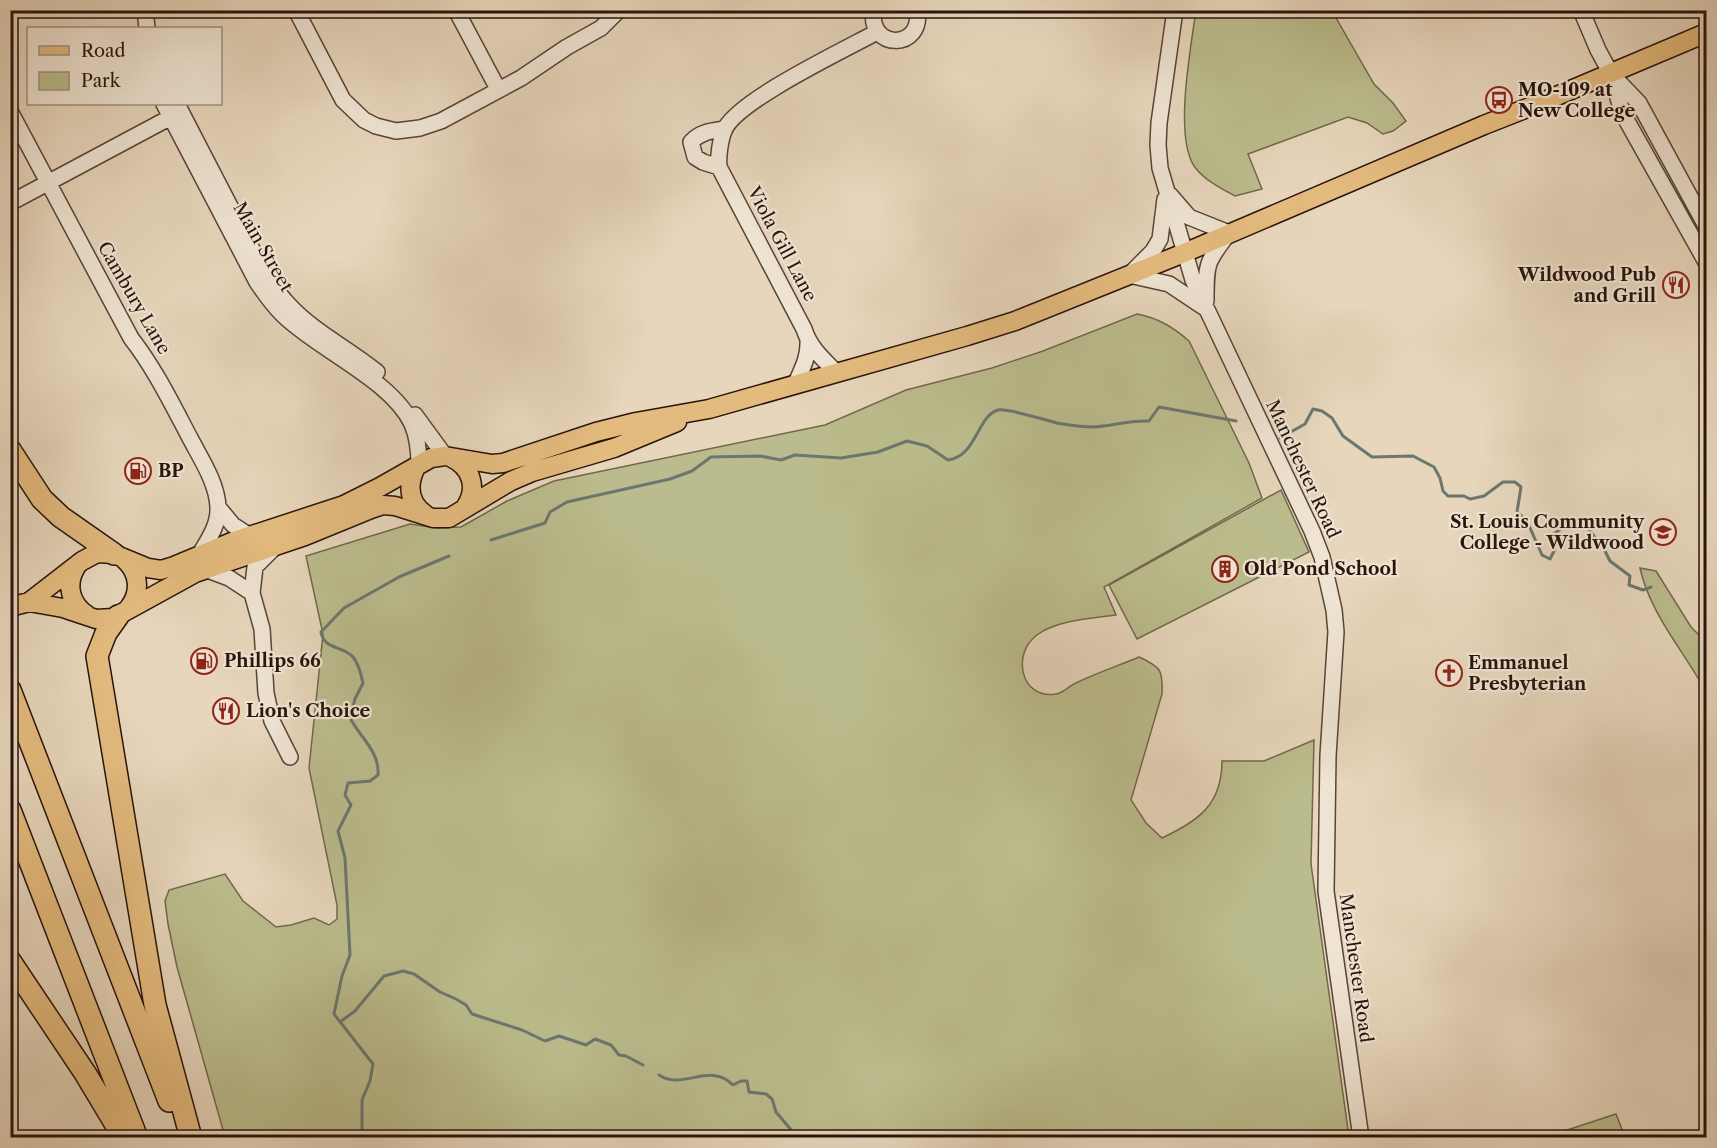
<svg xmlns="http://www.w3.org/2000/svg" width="1717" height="1148" font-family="'Libre Caslon Text',serif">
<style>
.green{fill:#bbbc8d;stroke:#72684c;stroke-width:1.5}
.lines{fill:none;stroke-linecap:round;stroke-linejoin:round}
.stream{stroke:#6b7770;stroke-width:3}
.minor-casing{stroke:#584437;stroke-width:18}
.major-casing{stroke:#29130b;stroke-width:21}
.highway-casing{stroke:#29130b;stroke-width:24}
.minor{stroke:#efe4d3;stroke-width:15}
.major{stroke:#e4bb7e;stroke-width:18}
.highway{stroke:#e4bb7e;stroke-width:21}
.labels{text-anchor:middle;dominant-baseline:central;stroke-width:4.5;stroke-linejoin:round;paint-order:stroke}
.poi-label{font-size:18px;font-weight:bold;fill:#29130b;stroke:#efe4d3;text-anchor:start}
.street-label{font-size:18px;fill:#29130b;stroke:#efe4d3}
</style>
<rect width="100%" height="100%" fill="#e7d6bc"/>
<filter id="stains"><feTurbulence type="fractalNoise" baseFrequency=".00333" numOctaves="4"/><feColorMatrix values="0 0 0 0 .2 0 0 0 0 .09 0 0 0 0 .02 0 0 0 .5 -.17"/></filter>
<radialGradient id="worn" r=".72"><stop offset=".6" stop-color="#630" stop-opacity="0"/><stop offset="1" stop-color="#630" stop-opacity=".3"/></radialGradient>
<path class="green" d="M1196,10L1332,11L1374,84L1393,103L1406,121L1393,131L1383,134L1367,123L1348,117L1248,154L1262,189L1235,196C1220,188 1204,180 1194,166C1174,135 1191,47 1196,10Z
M1137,314C1158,318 1173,327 1189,341L1249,463L1262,498L1104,587L1116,615C1093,618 1057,620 1037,635C1011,654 1021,700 1056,694C1063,693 1069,686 1076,683C1096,673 1118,666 1139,657C1161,667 1163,670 1162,694L1131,800L1146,823L1162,838C1198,821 1222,805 1222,761H1264L1314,740L1311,864L1349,1137H225L177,967L168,924L165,901L169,890L225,874L243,901L276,927L291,925L314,918L329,925L337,919V905L309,768L323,634L306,556L410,524L437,528L461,527L507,501L554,481L825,425L906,390L992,368L1043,351Z
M1281,490L1309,552L1137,639L1109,585Z
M1640,568L1656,571L1691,627L1706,642V692C1684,651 1650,614 1640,568Z
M1616,1114L1625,1137H1546Z"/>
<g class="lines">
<path class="stream" d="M1280,438L1305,424L1313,409L1322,411L1332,418L1343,436L1372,457L1413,456L1434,467L1440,478L1443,491L1448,496H1464L1470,499L1484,496L1503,482H1515L1521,487L1517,512L1527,521L1542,555L1550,559L1554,551L1555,533L1578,518L1587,527L1604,549L1610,561L1630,576L1629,585L1643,590L1651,587
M491,540L545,523L550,512L567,502L670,479L692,471L711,457L760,456L781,460L795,455L841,458L878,452L907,441L927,446L948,460C977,456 977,416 998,410C1008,408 1045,420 1057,423C1068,425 1082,427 1094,427C1113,426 1128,420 1149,421L1159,407L1236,421
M340,1022L355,1011L384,976L403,971L414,974L440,992L456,999L466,1005L472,1014L522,1030L545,1041L559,1036L586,1045L595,1039L611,1045L619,1055L626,1056L643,1065
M659,1075C683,1091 710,1061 733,1085L741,1081H747L749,1092L766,1094L772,1099L776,1112L798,1138
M362,1138V1100L370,1081L373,1064L334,1014L342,976L350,955L345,858L338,831L351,805L345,795L348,783L370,781L378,775C380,752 360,737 350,718L355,699L363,683C361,674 359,664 353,657C342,645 324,650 321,632L344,608L399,577L449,556"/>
<defs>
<path id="minor" d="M145,10L147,28
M296,10L343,100L364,120L376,126L396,131L420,128L441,121L521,78L567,47L601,28L619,10
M456,10L498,89
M874,10C867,50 924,51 917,10
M1175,10L1159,123L1158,145L1160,168L1193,280L1312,531L1322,557L1334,610L1336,632L1328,756L1326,891L1361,1138
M1581,10L1598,50L1610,72L1623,114L1706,262
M1614,77L1639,103L1706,226
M164,104L257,282C265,294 273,305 283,315C317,349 392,380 412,424C418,438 419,450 419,465
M177,104L266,276C273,286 280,296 289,305C314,332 349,349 377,372
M10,111L131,338C155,369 172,404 190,438C201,459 217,483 218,507C219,525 208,540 200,554
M719,167L703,162L695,157L691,142C700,132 711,131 724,129
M1170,195L1189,217L1229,233C1206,262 1206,264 1206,301
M10,203L171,117
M1132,272L1153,251L1160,239L1165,199
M1129,275L1169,284L1205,308
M837,373C823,359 810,348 804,329L719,167C718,157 720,141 724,131C734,102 846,49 877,32
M795,385C802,369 809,357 808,340
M415,415L445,456
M218,507L233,525L250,536
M276,546L255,567L252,593L262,629L266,693L272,721L290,757
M205,569L229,578L252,593"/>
<path id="major" d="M452,458C471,467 478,488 466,506
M416,467C407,485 408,503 426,515
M124,559C140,573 141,593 128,609
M78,564C65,582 69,603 87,615
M29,602L63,608L96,619L113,618L195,573L305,536L371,509L383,505L395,506L433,518H449L511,481L532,472L614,448L677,422
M10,607L29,602L82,561L97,553L114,554L148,568L161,570L174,566L234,541L344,505L380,487L431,458L445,456L492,464L503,463L596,432L636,422L709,409L967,336L1015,321L1184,253L1484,125L1540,103L1706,33"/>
<path id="highway" d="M10,450L42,499L61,517L114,554
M118,616L106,633L97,656L155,1005L191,1138
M10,690L169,1101
M10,810L137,1138
M10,961L85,1073L124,1138"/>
</defs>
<use href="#minor" class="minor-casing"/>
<use href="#major" class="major-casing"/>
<use href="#highway" class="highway-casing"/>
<use href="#minor" class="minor"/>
<use href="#major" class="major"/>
<use href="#highway" class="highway"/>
</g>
<defs>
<symbol id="bus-ring" viewBox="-11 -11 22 22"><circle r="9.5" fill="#efe4d3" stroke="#8f2418" stroke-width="1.5"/><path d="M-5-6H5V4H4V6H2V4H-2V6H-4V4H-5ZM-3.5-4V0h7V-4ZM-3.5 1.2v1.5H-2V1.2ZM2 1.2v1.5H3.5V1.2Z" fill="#8f2418"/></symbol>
<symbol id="restaurant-ring" viewBox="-11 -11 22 22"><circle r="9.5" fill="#efe4d3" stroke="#8f2418" stroke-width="1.5"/><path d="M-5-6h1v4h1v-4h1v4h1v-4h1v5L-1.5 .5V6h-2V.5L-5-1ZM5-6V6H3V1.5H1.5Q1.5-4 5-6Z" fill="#8f2418"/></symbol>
<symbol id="fuel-ring" viewBox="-11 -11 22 22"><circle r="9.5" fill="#efe4d3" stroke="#8f2418" stroke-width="1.5"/><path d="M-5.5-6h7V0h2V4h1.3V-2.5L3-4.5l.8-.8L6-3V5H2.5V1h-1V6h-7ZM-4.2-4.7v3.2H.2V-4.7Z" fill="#8f2418"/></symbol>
<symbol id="university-ring" viewBox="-11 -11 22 22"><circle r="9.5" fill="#efe4d3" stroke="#8f2418" stroke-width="1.5"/><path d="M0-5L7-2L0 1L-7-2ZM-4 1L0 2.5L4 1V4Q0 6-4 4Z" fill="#8f2418"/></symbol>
<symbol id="building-ring" viewBox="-11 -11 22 22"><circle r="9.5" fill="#efe4d3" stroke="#8f2418" stroke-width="1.5"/><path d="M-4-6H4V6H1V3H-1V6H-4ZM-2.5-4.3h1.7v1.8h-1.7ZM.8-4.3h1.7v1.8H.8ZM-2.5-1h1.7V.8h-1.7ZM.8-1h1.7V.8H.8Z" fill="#8f2418"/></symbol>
<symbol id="church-ring" viewBox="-11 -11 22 22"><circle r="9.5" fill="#efe4d3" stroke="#8f2418" stroke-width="1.5"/><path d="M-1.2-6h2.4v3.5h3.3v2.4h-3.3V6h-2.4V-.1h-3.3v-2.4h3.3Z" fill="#8f2418"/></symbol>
</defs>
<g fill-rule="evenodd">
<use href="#bus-ring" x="1484" y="85" width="30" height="30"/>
<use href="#restaurant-ring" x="1661" y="270" width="30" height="30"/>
<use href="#fuel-ring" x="123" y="456" width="30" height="30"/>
<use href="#university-ring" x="1648" y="517" width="30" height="30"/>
<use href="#building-ring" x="1210" y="554" width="30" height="30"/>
<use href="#fuel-ring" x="189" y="646" width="30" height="30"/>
<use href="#church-ring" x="1434" y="658" width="30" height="30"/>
<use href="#restaurant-ring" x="211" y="696" width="30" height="30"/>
</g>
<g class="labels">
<g class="poi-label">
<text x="1518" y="90">MO-109 at<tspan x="1518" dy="21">New College</tspan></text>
<text x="1656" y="275" text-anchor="end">Wildwood Pub<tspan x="1656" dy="21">and Grill</tspan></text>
<text x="158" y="471">BP</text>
<text x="1644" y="522" text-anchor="end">St. Louis Community<tspan x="1644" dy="21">College - Wildwood</tspan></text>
<text x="1244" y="569">Old Pond School</text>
<text x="224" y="661">Phillips 66</text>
<text x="1468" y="663">Emmanuel<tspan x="1468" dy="21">Presbyterian</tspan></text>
<text x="246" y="711">Lion's Choice</text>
</g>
<g class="street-label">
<text transform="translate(782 244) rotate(62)">Viola Gill Lane</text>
<text transform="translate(263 247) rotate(60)">Main Street</text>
<text transform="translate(134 298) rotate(60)">Cambury Lane</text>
<text transform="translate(1303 469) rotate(65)">Manchester Road</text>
<text transform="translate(1356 968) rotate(82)">Manchester Road</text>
</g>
</g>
<rect width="1717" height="1148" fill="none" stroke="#e7d6bc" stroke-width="36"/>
<rect x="12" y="12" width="1693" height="1124" fill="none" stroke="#29130b" stroke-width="3"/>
<rect x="18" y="18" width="1681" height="1112" fill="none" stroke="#29130b" stroke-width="1.5"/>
<rect x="27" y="27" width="195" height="78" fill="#efe4d3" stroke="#a09083" stroke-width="1.5"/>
<rect x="39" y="46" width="30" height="9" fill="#e4bb7e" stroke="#a09083" stroke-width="1.5"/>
<text x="81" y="57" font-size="18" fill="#29130b">Road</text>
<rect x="39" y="72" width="30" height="18" fill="#bbbc8d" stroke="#a09083" stroke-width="1.5"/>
<text x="81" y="87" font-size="18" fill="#29130b">Park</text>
<rect width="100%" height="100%" filter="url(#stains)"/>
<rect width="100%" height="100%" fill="url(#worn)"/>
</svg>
